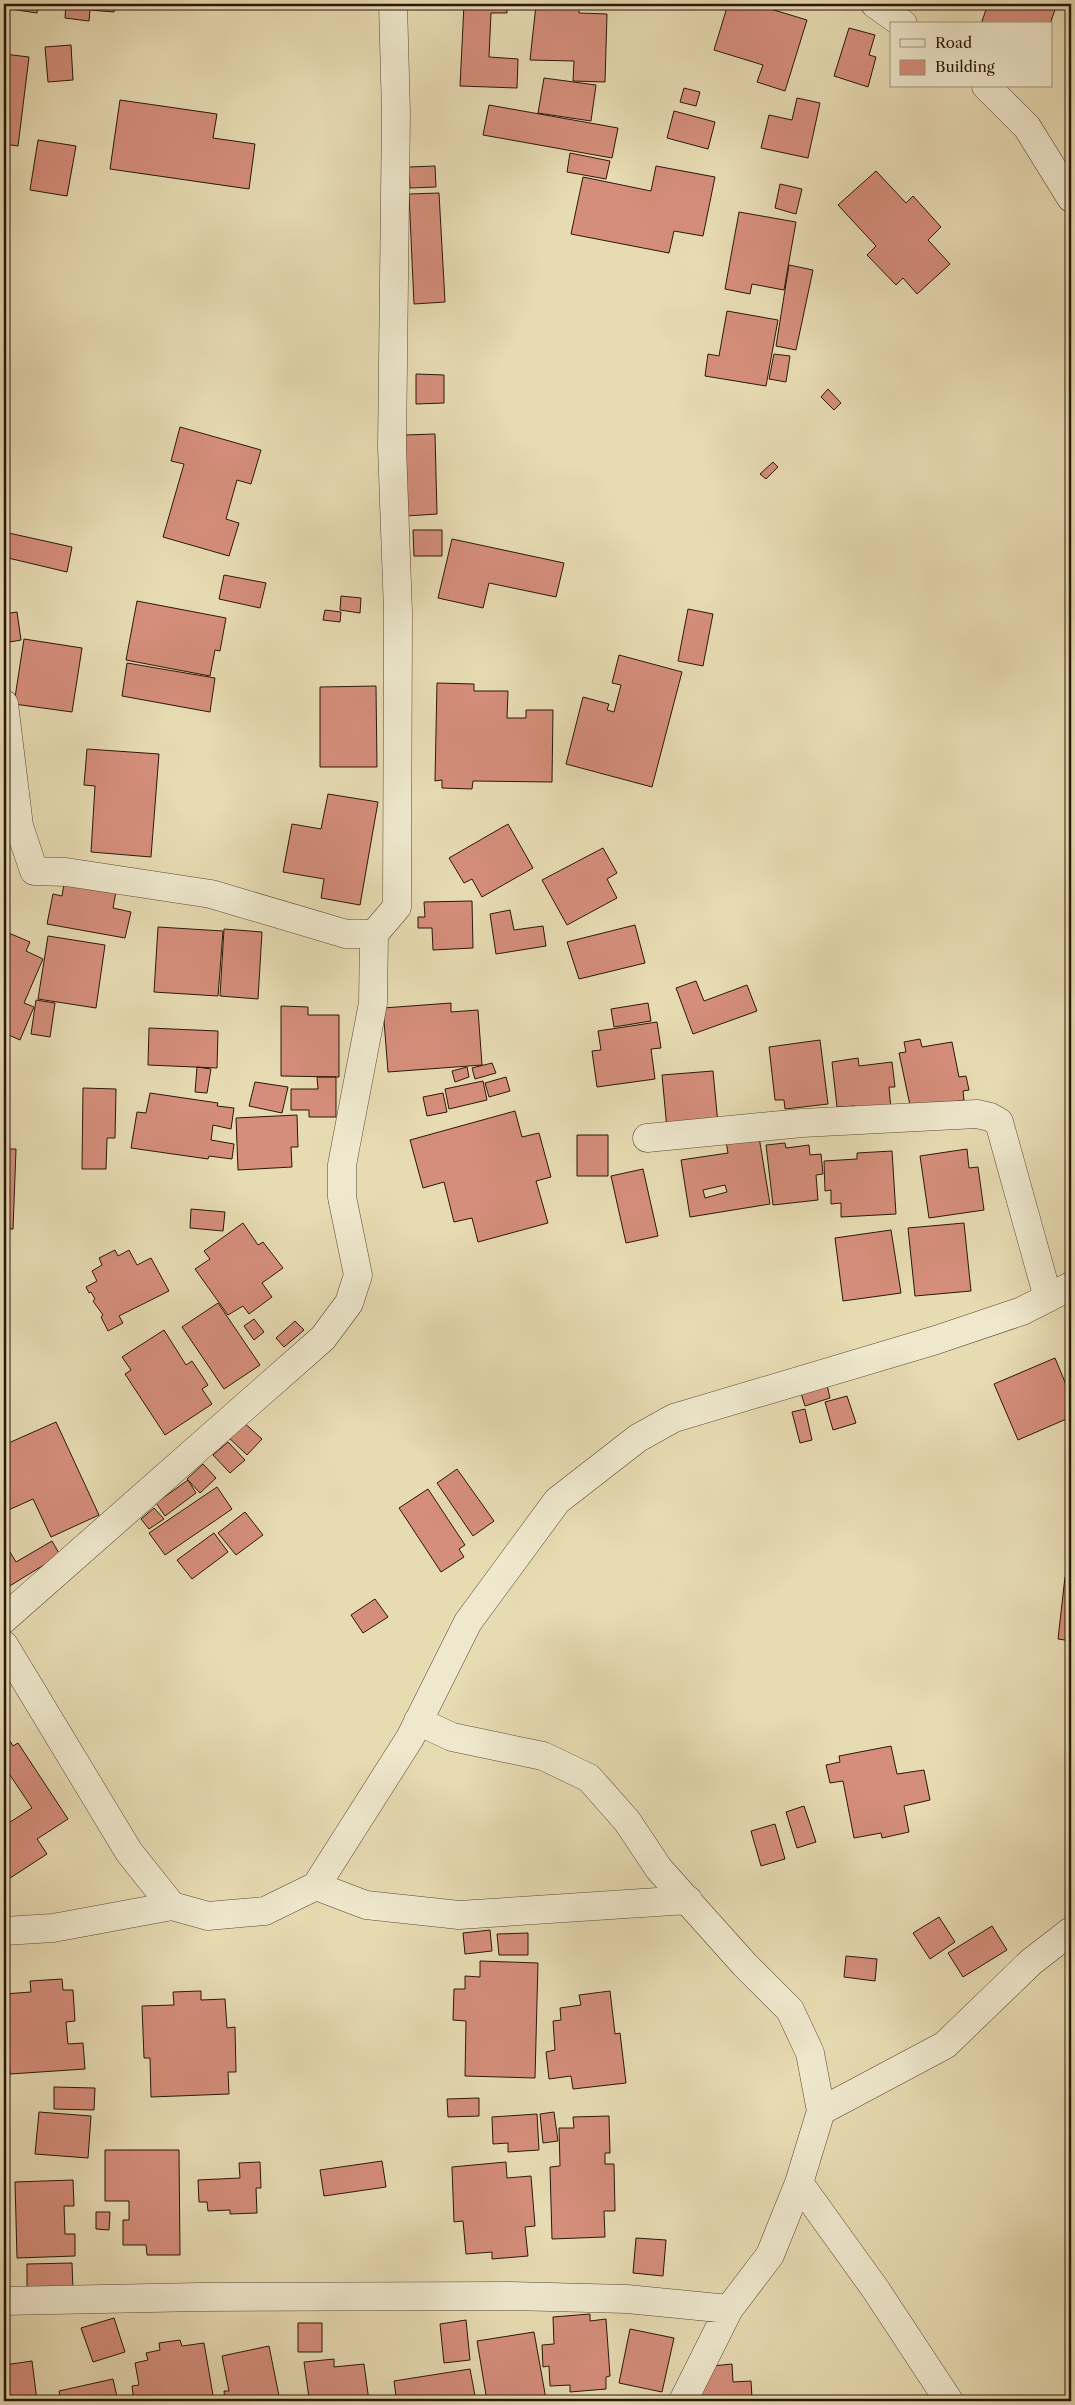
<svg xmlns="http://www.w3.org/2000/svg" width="1075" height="2405" font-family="'Libre Caslon Text',serif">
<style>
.building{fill:#d58e7b;stroke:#2b160b;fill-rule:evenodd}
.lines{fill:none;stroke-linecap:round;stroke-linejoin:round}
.minor-casing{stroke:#5a4735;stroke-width:29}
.minor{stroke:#efe8cd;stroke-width:28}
</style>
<rect width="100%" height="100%" fill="#e7dbb2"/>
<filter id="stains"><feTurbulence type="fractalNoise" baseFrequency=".004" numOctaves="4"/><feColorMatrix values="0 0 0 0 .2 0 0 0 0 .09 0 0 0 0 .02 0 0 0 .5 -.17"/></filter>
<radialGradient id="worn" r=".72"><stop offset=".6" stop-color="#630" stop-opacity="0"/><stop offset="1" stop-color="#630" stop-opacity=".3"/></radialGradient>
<path class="building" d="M4,4H38L37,13L4,8Z
M66,4H115L114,12L90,10L89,21L65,18Z
M464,4H507V13H491L489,57L518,59L517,88L460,86Z
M728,4H754L807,20L785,91L757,82L763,65L714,50Z
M988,4H1057L1050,24H981Z
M536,5L579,6V13L607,14L605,82L573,81L574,61L530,60Z
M849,28L875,35L869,55L876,57L868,87L834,76Z
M71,45L73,80L48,82L45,47Z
M4,54L29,57L18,146L4,144Z
M544,78L596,85L591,121L538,113Z
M684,88L700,92L696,106L680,102Z
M797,98L820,103L808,158L761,148L769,115L792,120Z
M120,100L217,114L213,138L255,144L249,189L110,169Z
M489,105L618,128L612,158L483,135Z
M674,111L715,122L708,149L667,138Z
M38,140L76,146L67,196L30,190Z
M570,153L610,161L606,179L567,172Z
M435,166L436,187L410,188L409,167Z
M656,166L715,177L703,236L674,231L669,253L571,234L583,177L651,191Z
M876,171L906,203L913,196L941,227L928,240L950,264L917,294L903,278L896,285L867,255L876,246L838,205Z
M780,184L802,189L796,214L775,208Z
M439,193L445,302L414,304L409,194Z
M739,212L796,222L784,290L752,284L750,294L725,289Z
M789,265L813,270L796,350L776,346Z
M727,311L778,320L766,386L705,376L708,354L719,356Z
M774,354L790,356L786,382L769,379Z
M416,374L444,375V403L416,404Z
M828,389L841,403L834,410L821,397Z
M180,427L261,450L251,484L237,480L226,519L239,523L229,556L163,537L184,464L171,461Z
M435,434L437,514L406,516L404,435Z
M773,462L778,467L766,479L760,474Z
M413,530H442V556H414Z
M4,532L72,547L67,572L4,557Z
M452,539L564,563L556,597L489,583L483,608L438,598Z
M224,575L266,583L260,608L219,599Z
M341,596L361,598L360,613L340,610Z
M137,601L226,618L220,651L215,650L210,676L126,660Z
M688,609L713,614L703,666L678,661Z
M325,610L341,612L340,622L323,620Z
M17,612L21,640L4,643V614Z
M24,639L82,648L72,712L14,704Z
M619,655L682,672L652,787L566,764L583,697L609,704L607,710L614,712L621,685L612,683Z
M127,663L215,678L210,712L122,696Z
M437,683L474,684V691H508L507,718H526V710H553L552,782L473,781L472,789L442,788V780L435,781Z
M376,686L377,767H320V687Z
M87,749L159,754L151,857L91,852L95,786L84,785Z
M328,794L378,802L360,905L321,898L324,879L283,872L292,824L321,829Z
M508,824L533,868L482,897L472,879L464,883L449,858Z
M603,848L617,873L607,879L617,898L567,925L542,880Z
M65,877L117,886L113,908L131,912L125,938L47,924L53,894L62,896Z
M472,901L473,948L433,950L432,928H418V917H425L424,902Z
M510,910L514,930L543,926L546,946L496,954L490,914Z
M635,925L645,963L579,979L567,942Z
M158,927L223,931L218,996L154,992Z
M224,929L262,932L258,999L220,996Z
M4,931L30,942L26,951L43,959L24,1003L34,1007L20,1040L4,1033Z
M48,936L105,945L96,1008L38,999Z
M696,981L704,1001L747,985L757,1011L693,1034L676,988Z
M36,1000L55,1003L50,1037L31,1034Z
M451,1003V1012L478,1010L482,1065L388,1072L383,1008Z
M648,1003L651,1021L614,1027L611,1009Z
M281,1006L308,1007V1015H339V1077L281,1076Z
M657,1022L661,1048L651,1049L655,1079L597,1087L592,1051L601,1050L598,1031Z
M149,1028L218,1031L217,1068L148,1065Z
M920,1039L922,1047L952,1042L959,1077L966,1076L969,1090L963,1091L964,1100L911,1110L899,1053L906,1052L904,1042Z
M820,1040L828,1104L785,1109L784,1100H775L769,1047Z
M858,1058L859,1066L892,1062L895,1087H889L891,1110L857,1114L855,1106L837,1107L832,1062Z
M492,1063L496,1073L475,1079L472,1068Z
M197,1067L211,1069L207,1093L195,1092Z
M467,1067L469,1077L455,1082L452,1071Z
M713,1071L718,1124L667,1129L662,1075Z
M317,1077H336V1117H309V1110H291V1089H318Z
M506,1077L510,1091L489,1097L485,1083Z
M483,1081L487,1100L449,1109L445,1089Z
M255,1082L288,1087L282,1113L249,1106Z
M83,1088L116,1089L115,1138H107L106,1169H82Z
M150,1093L218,1103L217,1106L234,1108L231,1129L213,1125L211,1140L234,1144L232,1159L209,1156L208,1159L131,1148L137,1112L146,1113Z
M443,1093L447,1112L427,1116L423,1097Z
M515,1111L522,1137L539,1133L551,1177L536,1181L548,1223L478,1242L472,1218L454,1222L444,1182L423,1188L410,1140Z
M297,1115L298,1147H291L292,1167L238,1170L236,1118Z
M577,1135H608V1176H577Z
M759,1137L770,1204L690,1217L681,1160L728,1153L726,1142ZM725,1185L727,1192L705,1198L703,1190Z
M785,1143L786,1148L809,1145L810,1155L821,1154L823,1174L816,1175L818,1200L773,1205L766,1145Z
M4,1149H16L13,1229H4Z
M967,1149L969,1168L978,1167L984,1210L929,1218L920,1156Z
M892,1151L896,1214L841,1217V1203L831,1204V1190L825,1191L824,1161L857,1159V1153Z
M643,1169L658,1236L626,1243L611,1176Z
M191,1209L225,1212L223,1231L190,1228Z
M243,1223L258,1245L263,1242L283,1268L262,1283L272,1297L249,1314L243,1306L228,1315L195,1269L210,1259L204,1251Z
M964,1223L971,1291L915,1296L908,1228Z
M891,1230L901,1293L843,1301L835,1238Z
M115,1250L118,1256L129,1250L137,1265L151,1258L169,1291L119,1316L123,1323L108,1331L101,1317L103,1315L93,1301L95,1299L91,1292L89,1293L86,1287L97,1281L92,1271L102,1265L99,1258Z
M218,1303L260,1365L224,1389L182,1327Z
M254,1319L264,1332L254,1340L244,1326Z
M295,1321L304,1330L284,1347L276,1338Z
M164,1330L186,1365L192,1361L208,1385L202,1389L212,1404L165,1435L125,1374L131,1370L122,1357Z
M1055,1358L1067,1387L1071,1385V1417L1018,1440L994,1384Z
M827,1385L830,1398L805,1406L801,1393Z
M847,1396L856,1423L833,1430L825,1402Z
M805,1409L812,1440L800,1443L792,1412Z
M241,1420L262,1439L247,1455L226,1435Z
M56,1422L99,1515L51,1537L33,1499L4,1512V1445Z
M228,1442L245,1460L230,1473L213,1455Z
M203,1464L216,1478L200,1493L187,1479Z
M457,1469L494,1521L473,1536L437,1483Z
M188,1480L196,1493L165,1516L156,1503Z
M217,1487L232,1509L165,1555L149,1533Z
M428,1489L465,1545L459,1549L464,1557L441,1572L399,1508Z
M154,1508L164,1519L149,1529L141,1519Z
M245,1512L263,1535L236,1555L218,1533Z
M214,1533L228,1552L192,1579L177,1560Z
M52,1541L60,1555L8,1587L4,1581V1542L16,1562Z
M1065,1577L1071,1578V1641L1058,1639Z
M375,1599L388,1617L363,1633L351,1615Z
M4,1732L13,1746L18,1743L68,1819L37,1839L47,1854L4,1882V1826L32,1808L4,1766Z
M891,1746L897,1774L924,1770L930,1800L904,1806L909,1832L882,1838L881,1833L854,1838L843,1781L830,1783L826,1765L840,1762L839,1756Z
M804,1806L816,1842L797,1848L786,1812Z
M775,1824L785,1859L761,1866L751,1831Z
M939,1917L955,1942L930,1959L913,1933Z
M992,1926L1007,1950L963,1977L948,1953Z
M490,1930L492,1951L465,1954L463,1933Z
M528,1933V1955H499L497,1934Z
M846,1956L877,1959L875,1981L844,1977Z
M480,1961L538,1963L535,2078L465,2076L466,2021L453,2020L454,1989H465V1976L480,1977Z
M62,1979L63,1990H73L75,2021L66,2022L68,2044L83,2043L85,2069L10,2074L4,1994L31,1992L30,1981Z
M201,1991V2000L225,1999L227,2028L235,2027L236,2072H228L229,2094L151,2097L150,2058H144L142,2006L174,2005L173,1992Z
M610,1991L615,2034L620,2033L626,2083L573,2089L571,2076L549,2079L546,2052L555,2050L553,2021L561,2020L560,2008L581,2005L579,1995Z
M54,2087L95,2088L94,2110L54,2109Z
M479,2098V2116L448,2117L447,2099Z
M39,2112L91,2116L88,2158L35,2154Z
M554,2112L558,2141L543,2143L540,2114Z
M537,2114L539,2150L508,2152V2143L493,2144L492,2117Z
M609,2116L610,2153H605V2164H614L615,2211H604L605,2237L552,2239L550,2167L560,2166L559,2128H574L573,2117Z
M105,2150H179L180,2255H147L146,2245H123V2220H129V2201H105Z
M382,2161L386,2187L324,2196L320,2170Z
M260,2162L261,2188H256L257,2213L230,2214V2210L208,2211L207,2202H199L198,2180L240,2178L239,2163Z
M506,2162L507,2178L531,2176L535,2226L525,2227L528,2256L492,2259V2252L466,2254L463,2221L454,2222L452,2167Z
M73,2180L74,2206H64L65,2234H75V2256L17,2258L15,2182Z
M96,2212H110L109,2230L96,2229Z
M636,2238L666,2240L663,2276L633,2273Z
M72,2263L73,2290L27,2291V2264Z
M590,2314V2321L606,2319L610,2376L606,2377V2389L570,2392V2385L550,2386L549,2366L543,2367L542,2345L554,2344L553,2317Z
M114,2318L125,2352L93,2362L81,2328Z
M466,2320L470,2360L444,2363L440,2324Z
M298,2323H322V2352H298Z
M630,2329L674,2338L662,2392L619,2383Z
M534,2332L546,2399L487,2401L477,2341Z
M180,2340L182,2346L204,2343L214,2401H134L132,2386L139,2385L135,2363L148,2360L146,2353L160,2350L159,2343Z
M269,2346L280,2401H225L224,2391H229L222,2356Z
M334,2359V2367L364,2364L369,2401H315L314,2397L309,2398L304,2362Z
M32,2361L37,2401H4V2365Z
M732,2364L733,2382L751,2381L752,2398L774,2396L775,2401H687L702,2367Z
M470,2369L476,2401H393L392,2396H396L394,2381Z
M113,2379L118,2401H61L59,2391Z
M658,2397V2401H632Z"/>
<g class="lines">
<defs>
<path id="minor" d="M875,4L903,24
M986,86L1027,127L1071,198
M4,704L19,826L34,871L66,872L211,894L346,934H374L397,907L398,612L392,447L396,113L393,4
M647,1138L802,1123L977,1114L990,1117L999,1122L1048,1298
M4,1619L323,1338L349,1303L358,1275L342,1197V1165L373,1003L374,934
M4,1645L129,1852L172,1906L208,1916L265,1911L316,1886L410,1738L468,1622L557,1501L638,1438L674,1418L936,1340L1022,1311L1071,1286
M418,1721L452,1737L543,1756L589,1778L627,1821L659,1869L745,1965L790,2010L810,2053L821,2111L799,2183L770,2255L729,2309L683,2401
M316,1886L366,1905L459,1915L688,1900
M4,1931L53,1928L172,1906
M821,2111L945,2045L1031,1962L1071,1931
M799,2183L876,2290L949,2401
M4,2301L200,2297L511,2296L627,2299L729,2309"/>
</defs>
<use href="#minor" class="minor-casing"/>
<use href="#minor" class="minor"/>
</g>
<rect width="1075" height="2405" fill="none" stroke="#e7dbb2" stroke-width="20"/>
<rect x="5" y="5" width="1065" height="2395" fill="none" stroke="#2b160b" stroke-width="2.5"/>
<rect x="10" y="10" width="1055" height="2385" fill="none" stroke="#2b160b"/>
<rect x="890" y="22" width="162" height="65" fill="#efe8cd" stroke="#a1947f"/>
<rect x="900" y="39" width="25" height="8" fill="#efe8cd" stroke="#a1947f"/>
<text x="935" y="48" font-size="15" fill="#2b160b">Road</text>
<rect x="900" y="60" width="25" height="15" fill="#d58e7b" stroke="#a1947f"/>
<text x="935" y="72" font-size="15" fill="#2b160b">Building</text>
<rect width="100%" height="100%" filter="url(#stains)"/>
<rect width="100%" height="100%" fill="url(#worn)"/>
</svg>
